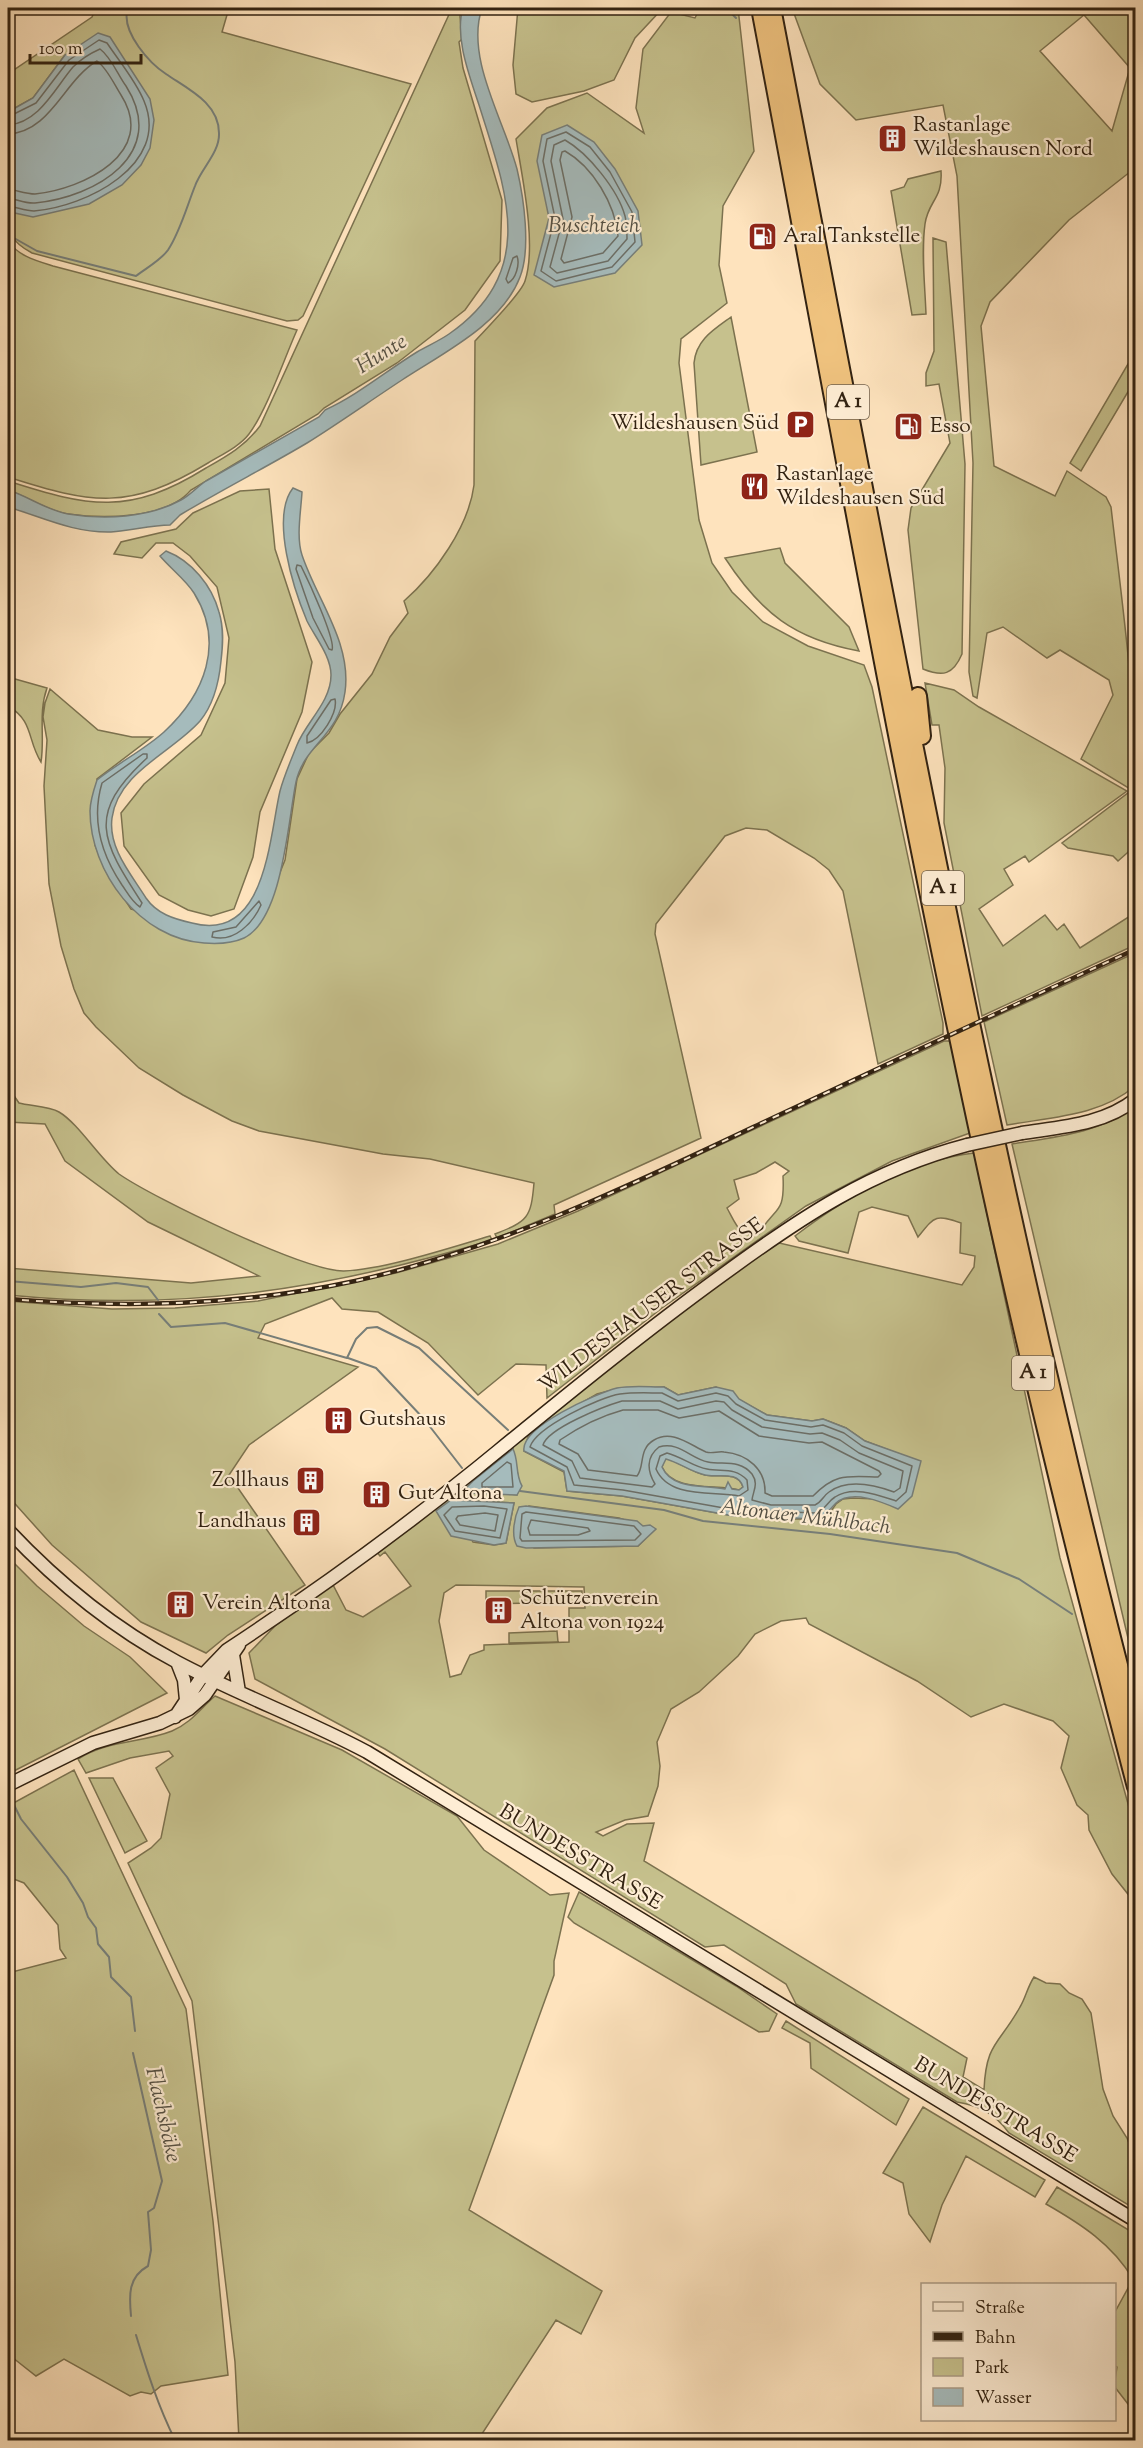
<svg xmlns="http://www.w3.org/2000/svg" width="1143" height="2448" font-family="'Sorts Mill Goudy',serif">
<style>
.green{fill:#c6c18d;stroke:#7c724f;stroke-width:1.5;fill-rule:evenodd}
.water{fill:#a5bbbc;stroke:#777e78;stroke-width:1.5;fill-rule:evenodd}
.lines{fill:none;stroke-linecap:round;stroke-linejoin:round}
.shore{stroke:#6c6e66;stroke-width:1.5}
.stream{stroke:#777e78;stroke-width:2}
.secondary-casing{stroke:#322211;stroke-width:15}
.highway-casing{stroke:#322211;stroke-width:20}
.secondary{stroke:#feedd4;stroke-width:12}
.highway{stroke:#efc27e;stroke-width:16}
.rail-casing{stroke:#322211;stroke-width:4.5}
.rail{stroke:#feedd4;stroke-width:2;stroke-dasharray:7;stroke-linecap:butt}
.secondary-bridge-casing{stroke:#322211;stroke-width:15;stroke-linecap:butt}
.secondary-bridge{stroke:#feedd4;stroke-width:12}
.labels{text-anchor:middle;dominant-baseline:central;stroke-width:4.5;stroke-linejoin:round;paint-order:stroke}
.shield{fill:#feedd4;stroke:#6f5f4c;stroke-width:1.5}
.shield-label{font-size:20px;font-weight:bold;fill:#322211}
.poi-label{font-size:21px;fill:#322211;stroke:#feedd4;text-anchor:start}
.street-label{font-size:21px;fill:#322211;stroke:#feedd4}
.water-label{font-size:22px;font-style:italic;fill:#545044;stroke:#feedd4}
</style>
<rect width="100%" height="100%" fill="#fee3bd"/>
<filter id="stains"><feTurbulence type="fractalNoise" baseFrequency=".00333" numOctaves="4"/><feColorMatrix values="0 0 0 0 .2 0 0 0 0 .09 0 0 0 0 .02 0 0 0 .5 -.17"/></filter>
<radialGradient id="worn" r=".72"><stop offset=".6" stop-color="#630" stop-opacity="0"/><stop offset="1" stop-color="#630" stop-opacity=".3"/></radialGradient>
<path class="green" d="M96,8H229L222,32L411,84L303,316L298,320L287,321L32,253C11,242 8,233 8,210L10,212L65,55L33,98L8,112V74L92,17Z
M452,8H463L460,16L462,39L459,42L463,68L502,200L500,261L465,310L397,363L324,408L318,414L191,490C167,519 103,519 68,514C47,511 28,497 8,490V481C89,507 129,516 206,468C227,456 245,446 260,426Z
M518,8H663L635,38L614,80L584,91L532,102L516,94L513,65Z
M700,8H738L754,151L723,206L719,265L727,303L681,339L679,363L699,520L712,563L732,592L763,622L808,646L864,665L872,687L943,1023V1034L878,1064L843,891L829,870L814,858L767,830L746,828L725,836L656,924L655,934L701,1138L554,1205L555,1214L497,1238L495,1234C528,1221 531,1218 534,1183L430,1159L383,1154L259,1131L232,1121L183,1095L139,1068L96,1027L84,1013L74,989L61,946L49,884L44,786L47,740L43,717L45,703L50,689L98,730L132,737H152L97,779L95,845L105,870L131,909L245,937L261,919L285,860L297,779L309,753L329,733L340,714L372,674L390,637L408,613L404,601C435,574 469,526 474,485L475,341C486,329 521,294 525,281C537,245 522,176 516,139L547,108L587,93L644,133L636,108L643,49L671,12L695,18Z
M792,8H1135V168L1069,220L990,302L981,326L994,466L1055,496L1067,471L1106,497L1111,507C1122,603 1136,697 1135,792L1081,759L1113,695L1109,680L1060,650L1047,658L1003,627L987,633L977,698L973,696L969,672L973,463L957,176L943,105L856,120L820,84ZM1084,15L1130,68L1112,131L1040,51Z
M941,171C943,199 928,201 925,224C921,253 925,285 926,314L912,315L891,191L904,187L908,179Z
M933,238L946,242L965,464L962,654C953,675 943,677 923,669L908,530L911,508L950,443L939,384L926,386V373L934,351Z
M8,240C17,256 37,261 53,266L297,330C284,359 267,410 249,434C239,447 221,455 208,463C129,511 92,504 8,477Z
M731,317L757,452L701,465L694,363C696,340 713,330 731,317Z
M1135,352V380L1081,471L1070,463Z
M269,489L275,549L312,662L302,712L260,812L253,857L234,909L211,916L188,910L159,895L124,846L121,813L144,784L201,735L225,683L229,638L217,587L190,556L173,543H156L142,558L114,554L121,542L176,529L193,513L240,491Z
M780,548L785,563L849,627L859,651C794,639 761,613 725,558Z
M8,677L47,688C38,713 45,737 41,762C27,740 34,721 8,706Z
M925,683L954,690L979,707L1127,791L1029,862L1025,856L1004,869L1013,885L979,909L1003,946L1045,915L1057,930L1064,924L1080,948L1130,916L1135,924V945L982,1016L944,823L945,768L939,725H932Z
M1128,793L1135,797V846L1118,861L1113,856L1068,848L1062,843Z
M1135,953V1086C1100,1116 1052,1117 1007,1125L984,1022Z
M944,1041H951L970,1133L892,1161L806,1206L662,1308L547,1398L546,1365L516,1364L478,1395L428,1343L378,1312L342,1309L332,1298L265,1324L258,1338L358,1367L249,1445L229,1475L305,1585L228,1635L206,1653L141,1622L52,1545L8,1496V1301L112,1309L175,1308L258,1301L396,1273L498,1244L578,1211ZM775,1162L789,1171L783,1176C785,1217 775,1205 759,1234C739,1238 736,1224 727,1208L739,1199L734,1180L756,1173Z
M8,1087L19,1103C30,1106 49,1106 59,1112C78,1123 100,1159 119,1174C153,1198 307,1272 344,1271C386,1269 449,1248 490,1236L492,1240C327,1290 180,1312 8,1295V1268L191,1283L259,1276L148,1222L65,1161L45,1124L8,1122Z
M1135,1107V1668L1012,1144C1055,1137 1099,1133 1135,1107Z
M974,1153L1060,1558L1135,1829V1903L1112,1874L1089,1830L1088,1815L1077,1805L1061,1768L1069,1736L1053,1721L1004,1704L971,1717L917,1681L809,1624L806,1618L781,1621L755,1634L738,1656L699,1692L671,1709L657,1742L660,1766L658,1786L648,1816L625,1820L596,1832L603,1836L627,1824L654,1823L644,1861L967,2058L963,2077L984,2090C986,2042 999,2045 1020,2007C1026,1997 1027,1988 1034,1977L1046,1983L1060,1984L1069,1993L1082,1999L1091,2013L1103,2089L1113,2116L1127,2138L1135,2159L1129,2162L1135,2174V2209L1009,2133C995,2114 981,2106 957,2102L796,2004L786,1984L724,1945L705,1947L385,1749L255,1679L249,1653L275,1626L332,1583L346,1610L363,1617L411,1586L385,1552L380,1556L375,1550L599,1374L775,1242L962,1285L974,1267L975,1256L960,1253L961,1223C935,1214 935,1216 918,1237L908,1216L872,1207L859,1212L848,1253L799,1241L795,1236C847,1196 908,1161 974,1153ZM664,1387L678,1395L716,1387L767,1415L812,1421L823,1419L846,1428L865,1441L920,1462L898,1508L876,1499L853,1498L843,1499L836,1504L829,1514L818,1519H770L754,1515L734,1516L622,1496L567,1491L564,1472L524,1451L528,1437L541,1426L597,1394L620,1388ZM513,1449L519,1481L517,1495L503,1493L473,1481ZM451,1500L514,1503L506,1543L494,1545L473,1542ZM529,1506L619,1518L643,1526L645,1539L638,1546L534,1548ZM456,1585L584,1587L585,1608H569V1642L484,1645V1650L470,1655L461,1674L450,1677L439,1621L444,1593Z
M665,1458C680,1462 691,1472 705,1475C717,1478 738,1470 743,1487L739,1490C716,1484 673,1492 662,1467Z
M8,1557L37,1586L84,1626L130,1657L167,1693L8,1774Z
M486,1591H582V1602L486,1604Z
M557,1631L558,1642L509,1643V1633Z
M215,1696L342,1750L457,1816L484,1850L550,1895L569,1893L554,1961V1975L469,2210L602,2291L581,2334L556,2320L478,2440H239L235,2362L192,2001L128,1863L151,1848L161,1838L170,1794L156,1768L173,1756L169,1751L130,1758L86,1773L78,1759C107,1740 142,1743 172,1731C191,1723 200,1709 215,1696Z
M74,1770L186,2009L213,2221L228,2375L161,2386L151,2394L141,2392L130,2396L64,2359L36,2376L8,2354V1973L66,1958L60,1949L58,1925L24,1883L11,1878L8,1871V1806Z
M89,1778H113L147,1841L125,1853Z
M579,1892L736,1986L777,2014L769,2031L759,2032L574,1923L568,1917Z
M786,2021L909,2099L896,2125L811,2068L810,2043L782,2028Z
M923,2107L1045,2180L1035,2197L966,2156L942,2205L930,2242L909,2214L903,2183L883,2173Z
M1057,2187L1132,2232L1135,2237V2413L1114,2386L1117,2367L1114,2365L1115,2312L1133,2279C1112,2244 1081,2224 1046,2204Z"/>
<path class="water" d="M463,8H482C465,58 504,120 517,169C524,199 531,249 520,277C502,325 441,354 402,380C370,401 339,423 307,443C265,468 221,490 180,515L170,525C150,525 131,531 111,532C73,533 42,517 8,507V490C28,496 46,510 68,514C104,520 148,518 181,500C189,496 197,487 206,481L319,417L325,410C358,395 386,371 417,352C427,346 439,341 449,334C539,271 506,191 479,105C470,77 454,37 463,8Z
M98,33L110,37L150,99L154,120L150,148L141,165L122,185L89,204L33,217L10,212L8,210V112L33,98L65,55Z
M567,125L594,142L615,169L638,211L642,245L615,273L554,287L534,275L549,218L537,161L542,135Z
M293,488L302,492C301,511 296,537 302,555C317,600 352,643 345,692C339,736 304,745 296,782C288,820 283,919 244,938C231,944 217,944 204,943C140,939 90,872 90,811C90,801 94,789 97,780C118,763 144,750 164,732C205,694 225,643 194,593C186,580 170,568 160,556L166,551C192,561 212,586 219,612C224,628 223,644 221,661C219,682 214,704 200,721C173,752 118,772 112,818C108,848 131,874 146,898C157,914 174,919 192,923C266,943 269,838 280,791C284,776 291,760 297,745C306,722 331,702 331,675C331,656 315,637 307,621C294,590 270,517 293,488Z
M664,1387L678,1395L716,1387L733,1391L739,1399L767,1415L812,1421L823,1419L846,1428L865,1441L921,1461L912,1496L898,1509C882,1502 852,1489 836,1503C829,1510 828,1514 818,1519L734,1516L622,1496L567,1491L564,1471L524,1451C520,1427 597,1393 617,1388C632,1385 649,1387 664,1387ZM666,1459C680,1463 691,1472 705,1475C717,1478 738,1470 743,1487L739,1490L732,1489L728,1482L725,1489C704,1485 672,1490 662,1467Z
M513,1449C519,1461 515,1474 522,1486L517,1495L468,1493L467,1487L473,1481Z
M451,1500L514,1503L506,1543L494,1545L451,1536L436,1511Z
M526,1506L637,1521L643,1526L650,1525L656,1529L638,1546L526,1548L517,1546C511,1536 514,1518 519,1507Z"/>
<g class="lines">
<path class="shore" d="M8,117L36,103L69,60L99,40L107,43C119,61 136,81 144,101C171,165 85,207 34,211C26,211 16,207 8,206
M8,125C39,123 55,88 73,67C80,60 91,53 100,49C111,57 118,75 126,86C169,154 96,197 35,203C26,204 16,199 8,198
M566,132L590,147L610,172L632,212L635,242L612,267L556,281L541,271L555,218L543,161L547,139Z
M8,134C51,132 64,80 97,61C107,68 114,84 121,95C158,153 83,189 35,194C26,194 16,190 8,189
M565,140C588,153 618,190 625,216C627,223 627,232 627,239L608,261L557,273L550,267L563,219L551,161L554,145Z
M565,151C593,167 615,204 618,236L603,253L564,263L561,259L572,217L560,160L562,152Z
M517,256C520,264 516,279 508,283L506,279L513,258Z
M297,565L301,566C308,580 336,640 332,650L329,649L313,618L296,569Z
M335,699C338,713 321,740 307,743V736L331,700Z
M143,754H147V758C86,814 101,840 142,903L140,907C132,902 127,892 122,885C101,854 91,820 102,783Z
M259,901L261,905C253,923 234,943 212,937L213,932L236,927Z
M662,1393L678,1401L716,1393L728,1396L736,1404L765,1420L811,1427L823,1425L844,1433L862,1446L912,1466L906,1492L896,1501C878,1495 853,1485 835,1497C827,1502 826,1509 816,1513L735,1510L623,1490L574,1485L567,1467L530,1447C536,1427 600,1397 620,1394C634,1392 649,1393 662,1393Z
M622,1401H660L678,1409L716,1401L724,1402L732,1410L762,1427L810,1434L822,1433L840,1440L859,1453L903,1471L900,1488L894,1492C875,1485 848,1478 829,1492C823,1496 822,1502 815,1505H771L752,1500C753,1491 759,1484 752,1474C740,1459 723,1465 708,1462C691,1459 679,1441 659,1447C646,1457 647,1471 655,1484L652,1487L580,1478L572,1461L543,1445C548,1428 605,1406 622,1401Z
M623,1410H658L679,1418L719,1411L759,1436L809,1443L822,1442L879,1471L881,1474L878,1477C847,1476 835,1473 813,1496H772L765,1493C766,1470 748,1454 724,1452C718,1451 712,1454 706,1452C690,1445 672,1429 654,1440C638,1449 645,1467 637,1476L588,1470L578,1454L559,1444L560,1440C579,1427 601,1416 623,1410Z
M667,1453C682,1457 694,1467 707,1469C722,1472 735,1467 747,1480L748,1490L739,1496C713,1491 669,1499 656,1469L660,1456Z
M507,1462L511,1464L513,1487H482V1483Z
M484,1506L507,1509L500,1538L455,1531L444,1515L452,1507Z
M526,1512L634,1526L641,1534L635,1540L522,1541L520,1538L522,1514Z
M485,1513L498,1515L495,1531L460,1525L456,1519L458,1516Z
M531,1520L588,1528L590,1531L578,1535H530L528,1528Z"/>
<path class="stream" d="M726,8L736,18
M14,238L37,251L136,276C146,268 160,261 168,250C180,232 187,206 195,186C201,169 220,152 219,133C219,103 188,89 166,74C149,63 123,33 127,12
M8,1281L81,1287L116,1283L148,1287L158,1300
M159,1314L171,1327L225,1323L347,1358L356,1339L367,1328L377,1327L419,1348L508,1430
M348,1358L376,1368L424,1419L462,1468
M520,1491L664,1510L703,1521L830,1534L957,1553L1019,1579L1072,1614
M1134,1659L1136,1660
M11,1799L21,1819L67,1877L83,1903L88,1917L96,1928L98,1944L109,1957L111,1977L131,1997L135,2031
M131,2316C129,2295 128,2277 148,2266L151,2250L148,2212L154,2208L162,2181L133,2053
M136,2335C147,2371 158,2406 175,2440"/>
<defs>
<path id="secondary" d="M1022,1133C1061,1127 1103,1125 1136,1099
M8,1530C57,1582 113,1628 177,1662C239,1695 305,1719 367,1752L1136,2221
M233,1655L239,1692
M177,1662L184,1680L186,1700
M175,1717L203,1675L227,1650C312,1594 397,1533 476,1469C557,1403 637,1337 721,1276C800,1218 871,1170 967,1145
M8,1785L93,1743L160,1723L189,1709L205,1695L239,1645"/>
<path id="highway" d="M760,8C837,415 909,823 999,1227C1041,1415 1087,1601 1136,1787
M772,8C883,584 987,1162 1136,1731
M918,696L922,736"/>
</defs>
<use href="#secondary" class="secondary-casing"/>
<use href="#highway" class="highway-casing"/>
<use href="#secondary" class="secondary"/>
<use href="#highway" class="highway"/>
<defs>
<path id="rail" d="M8,1299C125,1308 240,1306 355,1281C499,1249 631,1185 764,1122C888,1064 1011,1006 1136,949"/>
</defs>
<use href="#rail" class="rail-casing"/>
<use href="#rail" class="rail"/>
<defs>
<path id="secondary-bridge" d="M967,1145L1022,1133"/>
</defs>
<use href="#secondary-bridge" class="secondary-bridge-casing"/>
<use href="#secondary-bridge" class="secondary-bridge"/>
</g>
<defs>
<symbol id="building-square" viewBox="-11 -11 22 22"><rect x="-9" y="-9" width="18" height="18" rx="4" fill="#8f2418" stroke="#feedd4"/><path d="M-4-6H4V6H1V3H-1V6H-4ZM-2.5-4.3h1.7v1.8h-1.7ZM.8-4.3h1.7v1.8H.8ZM-2.5-1h1.7V.8h-1.7ZM.8-1h1.7V.8H.8Z" fill="#fff"/></symbol>
<symbol id="fuel-square" viewBox="-11 -11 22 22"><rect x="-9" y="-9" width="18" height="18" rx="4" fill="#8f2418" stroke="#feedd4"/><path d="M-5.5-6h7V0h2V4h1.3V-2.5L3-4.5l.8-.8L6-3V5H2.5V1h-1V6h-7ZM-4.2-4.7v3.2H.2V-4.7Z" fill="#fff"/></symbol>
<symbol id="parking-square" viewBox="-11 -11 22 22"><rect x="-9" y="-9" width="18" height="18" rx="4" fill="#8f2418" stroke="#feedd4"/><path d="M-3.5-5.5H1a3.5 3.5 0 0 1 0 7H-1V5.5H-3.5ZM-1-3.4V-.6H.8a1.4 1.4 0 0 0 0-2.8Z" fill="#fff"/></symbol>
<symbol id="restaurant-square" viewBox="-11 -11 22 22"><rect x="-9" y="-9" width="18" height="18" rx="4" fill="#8f2418" stroke="#feedd4"/><path d="M-5-6h1v4h1v-4h1v4h1v-4h1v5L-1.5 .5V6h-2V.5L-5-1ZM5-6V6H3V1.5H1.5Q1.5-4 5-6Z" fill="#fff"/></symbol>
</defs>
<g fill-rule="evenodd">
<use href="#building-square" x="876" y="122" width="33" height="33"/>
<use href="#fuel-square" x="746" y="220" width="33" height="33"/>
<use href="#parking-square" x="784" y="408" width="33" height="33"/>
<use href="#fuel-square" x="892" y="410" width="33" height="33"/>
<use href="#restaurant-square" x="738" y="470" width="33" height="33"/>
<use href="#building-square" x="322" y="1404" width="33" height="33"/>
<use href="#building-square" x="294" y="1464" width="33" height="33"/>
<use href="#building-square" x="360" y="1478" width="33" height="33"/>
<use href="#building-square" x="290" y="1506" width="33" height="33"/>
<use href="#building-square" x="164" y="1588" width="33" height="33"/>
<use href="#building-square" x="482" y="1594" width="33" height="33"/>
</g>
<g class="labels">
<g class="shield">
<rect x="827" y="385" width="42" height="34" rx="4.5"/>
<rect x="922" y="871" width="42" height="34" rx="4.5"/>
<rect x="1012" y="1356" width="42" height="34" rx="4.5"/>
</g>
<g class="shield-label">
<text x="848" y="402">A 1</text>
<text x="943" y="888">A 1</text>
<text x="1033" y="1373">A 1</text>
</g>
<g class="poi-label">
<text x="913" y="126">Rastanlage<tspan x="913" dy="24">Wildeshausen Nord</tspan></text>
<text x="783" y="237">Aral Tankstelle</text>
<text x="779" y="424" text-anchor="end">Wildeshausen Süd</text>
<text x="930" y="427">Esso</text>
<text x="776" y="475">Rastanlage<tspan x="776" dy="24">Wildeshausen Süd</tspan></text>
<text x="359" y="1420">Gutshaus</text>
<text x="289" y="1481" text-anchor="end">Zollhaus</text>
<text x="398" y="1494">Gut Altona</text>
<text x="286" y="1522" text-anchor="end">Landhaus</text>
<text x="520" y="1599">Schützenverein<tspan x="520" dy="24">Altona von 1924</tspan></text>
<text x="202" y="1604">Verein Altona</text>
</g>
<g class="street-label">
<text transform="translate(652 1306) rotate(-37)">WILDESHAUSER STRASSE</text>
<text transform="translate(580 1858) rotate(31)">BUNDESSTRASSE</text>
<text transform="translate(995 2111) rotate(31)">BUNDESSTRASSE</text>
</g>
<g class="water-label">
<text x="594" y="227">Buschteich</text>
<text transform="translate(382 355) rotate(-32)">Hunte</text>
<text transform="translate(805 1518) rotate(7)">Altonaer Mühlbach</text>
<text transform="translate(162 2115) rotate(77)">Flachsbäke</text>
</g>
</g>
<rect width="1143" height="2448" fill="none" stroke="#fee3bd" stroke-width="30"/>
<rect x="9" y="9" width="1125" height="2430" fill="none" stroke="#322211" stroke-width="3"/>
<rect x="15" y="15" width="1113" height="2418" fill="none" stroke="#322211" stroke-width="1.5"/>
<rect x="921" y="2283" width="195" height="138" fill="#feedd4" stroke="#ac9c86" stroke-width="1.5"/>
<rect x="933" y="2302" width="30" height="9" fill="#feedd4" stroke="#ac9c86" stroke-width="1.5"/>
<text x="975" y="2313" font-size="18" fill="#322211">Straße</text>
<rect x="933" y="2332" width="30" height="9" fill="#322211" stroke="#ac9c86" stroke-width="1.5"/>
<text x="975" y="2343" font-size="18" fill="#322211">Bahn</text>
<rect x="933" y="2358" width="30" height="18" fill="#c6c18d" stroke="#ac9c86" stroke-width="1.5"/>
<text x="975" y="2373" font-size="18" fill="#322211">Park</text>
<rect x="933" y="2388" width="30" height="18" fill="#a5bbbc" stroke="#ac9c86" stroke-width="1.5"/>
<text x="975" y="2403" font-size="18" fill="#322211">Wasser</text>
<path d="M30 54v9h111v-9" fill="none" stroke="#322211" stroke-width="3"/>
<text x="39" y="54" font-size="18" fill="#322211" stroke="#feedd4" stroke-width="4.5" paint-order="stroke">100 m</text>
<rect width="100%" height="100%" filter="url(#stains)"/>
<rect width="100%" height="100%" fill="url(#worn)"/>
</svg>
